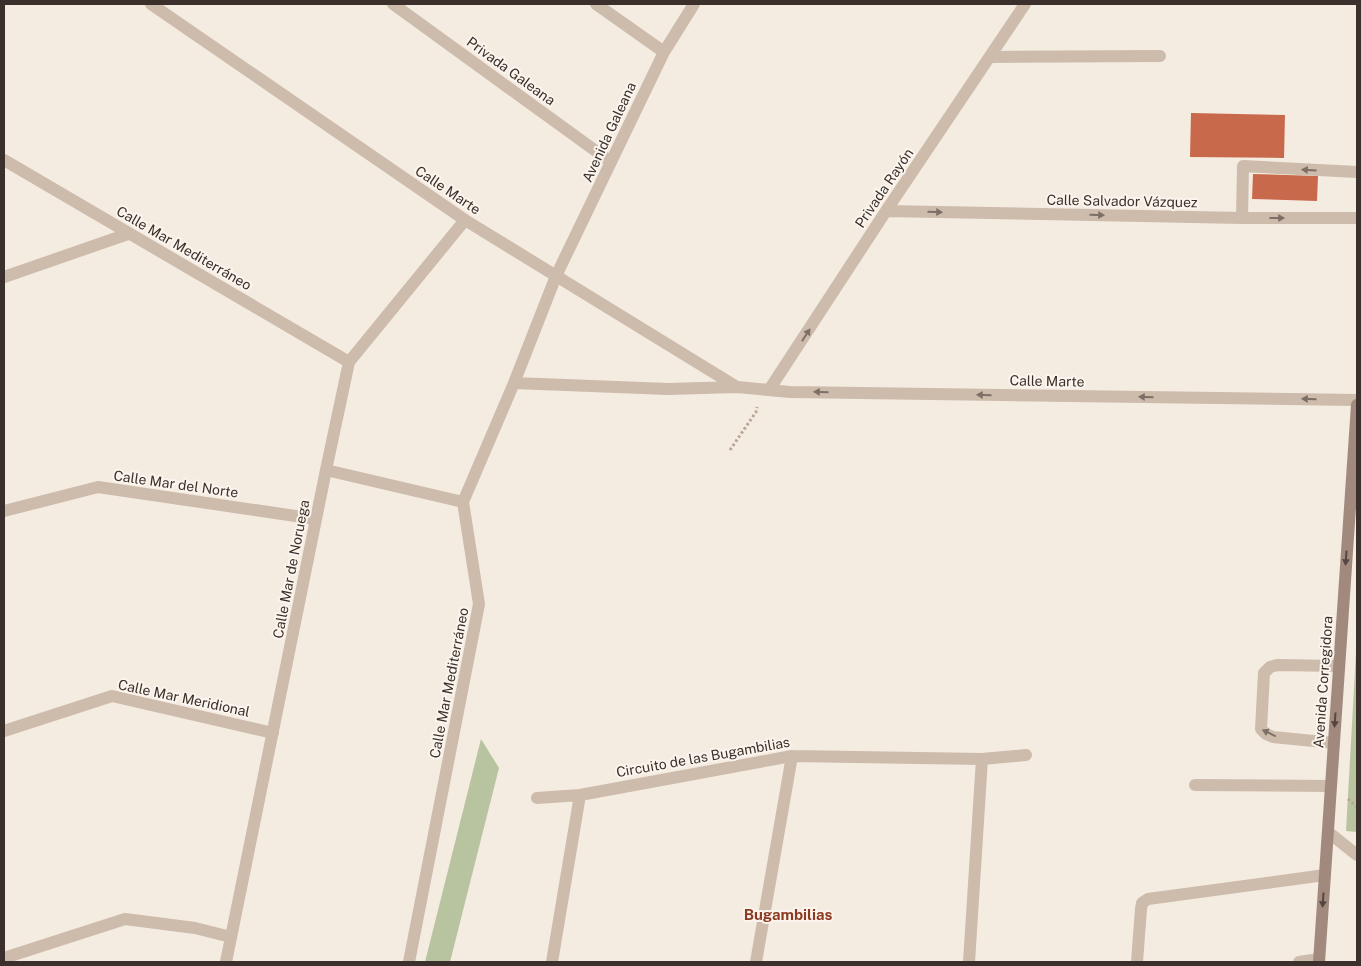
<svg xmlns="http://www.w3.org/2000/svg" width="1361" height="966" font-family="'Public Sans',sans-serif">
<style>
.green{fill:#b8c4a0}
.building{fill:#c8694b}
.lines{fill:none;stroke-linecap:round;stroke-linejoin:round}
.path{stroke:#b9a596;stroke-width:3;stroke-dasharray:2.5 2.5;stroke-linecap:butt}
.service{stroke:#cdbbac;stroke-width:12}
.minor{stroke:#cdbbac;stroke-width:12}
.secondary{stroke:#a18a7d;stroke-width:12}
.oneway{fill:#7d6f65}
.oneway2{fill:#544640}
.labels{text-anchor:middle;dominant-baseline:central;stroke-width:4;stroke-linejoin:round;paint-order:stroke}
.street-label{font-size:14px;fill:#3b302b;stroke:#fbf5ee}
.neighbourhood-label{font-size:15px;font-weight:bold;fill:#8c3b22;stroke:#fbf5ee}
</style>
<rect width="100%" height="100%" fill="#f4ebe1"/>
<path class="green" d="M1357,635V832L1346,831Z
M481,739L499,768L450,962H425Z"/>
<path class="building" d="M1191,113L1285,115L1284,158L1190,157Z
M1253,174L1318,176L1317,201L1252,199Z"/>
<g class="lines">
<path class="path" d="M730,450L756,412L757,407
M1348,799L1357,807"/>
<path class="service" d="M1242,218L1243,166L1357,172
M1334,743L1273,737L1266,734L1261,729L1264,673L1270,667L1277,665L1339,666
M1195,785L1331,786
M1328,832L1357,855
M1137,962L1141,909L1142,903L1148,899L1325,875
M1299,962L1319,959"/>
<path class="minor" d="M151,4L465,220L737,387
M393,4L611,162
M596,4L664,52
M990,57L1160,56
M4,160L349,362
M886,211L1242,218H1357
M4,277L128,234
M514,383L668,389L737,387L790,392L1357,400
M769,390L886,211L1025,4
M326,470L463,502
M4,511L98,487L316,519
M4,731L112,696L273,733
M537,798L580,795L792,756L982,759L1026,755
M4,958L125,919L195,928L231,937
M226,962L326,470L349,362L465,220
M409,962L479,604L463,502L514,383L556,276L664,52L694,4
M552,962L580,795
M756,962L792,756
M969,962L982,759"/>
<path class="secondary" d="M1319,962L1357,405"/>
</g>
<defs><path id="oneway-solid" d="M-6-.8H1V-3.2L6.5 0L1 3.2V.8H-6Z" transform="scale(1.25)"/></defs>
<g class="oneway">
<use href="#oneway-solid" transform="translate(1309 170) rotate(-177)"/>
<use href="#oneway-solid" transform="translate(935 212) rotate(1)"/>
<use href="#oneway-solid" transform="translate(1097 215) rotate(1)"/>
<use href="#oneway-solid" transform="translate(1277 218)"/>
<use href="#oneway-solid" transform="translate(806 335) rotate(-57)"/>
<use href="#oneway-solid" transform="translate(821 392) rotate(-179)"/>
<use href="#oneway-solid" transform="translate(984 395) rotate(-179)"/>
<use href="#oneway-solid" transform="translate(1146 397) rotate(-179)"/>
<use href="#oneway-solid" transform="translate(1309 399) rotate(-179)"/>
<use href="#oneway-solid" transform="translate(1269 733) rotate(-154)"/>
</g>
<g class="oneway2">
<use href="#oneway-solid" transform="translate(1346 558) rotate(94)"/>
<use href="#oneway-solid" transform="translate(1335 720) rotate(94)"/>
<use href="#oneway-solid" transform="translate(1323 900) rotate(94)"/>
</g>
<g class="labels">
<g class="street-label">
<text transform="translate(511 71) rotate(36)">Privada Galeana</text>
<text transform="translate(609 132) rotate(-65)">Avenida Galeana</text>
<text transform="translate(884 188) rotate(-56)">Privada Rayón</text>
<text transform="translate(448 190) rotate(34)">Calle Marte</text>
<text transform="translate(1122 201) rotate(1)">Calle Salvador Vázquez</text>
<text transform="translate(184 248) rotate(30)">Calle Mar Mediterráneo</text>
<text transform="translate(1047 381) rotate(1)">Calle Marte</text>
<text transform="translate(176 484) rotate(8)">Calle Mar del Norte</text>
<text transform="translate(291 569) rotate(-79)">Calle Mar de Noruega</text>
<text transform="translate(1323 682) rotate(-86)">Avenida Corregidora</text>
<text transform="translate(449 683) rotate(-79)">Calle Mar Mediterráneo</text>
<text transform="translate(184 698) rotate(12)">Calle Mar Meridional</text>
<text transform="translate(703 757) rotate(-10)">Circuito de las Bugambilias</text>
</g>
<g class="neighbourhood-label">
<text x="788" y="914">Bugambilias</text>
</g>
</g>
<rect width="1361" height="966" fill="none" stroke="#3b302b" stroke-width="10"/>
</svg>
